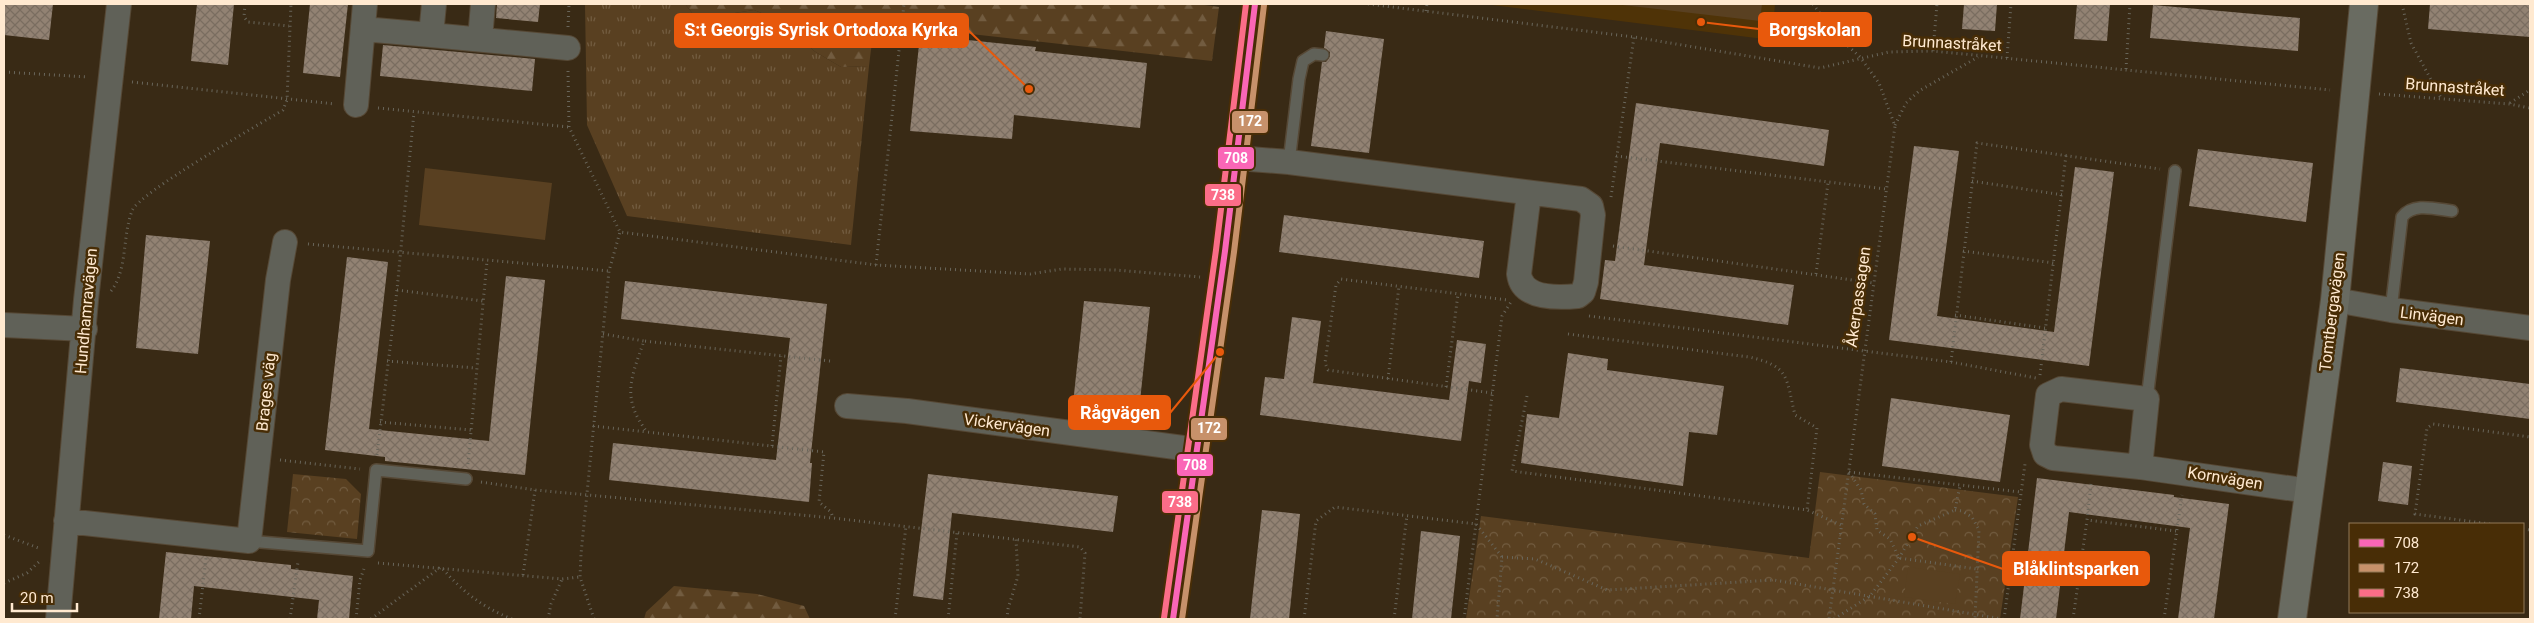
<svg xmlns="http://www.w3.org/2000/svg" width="2534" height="623" font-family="Roboto,sans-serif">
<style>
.built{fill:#4f3307}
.grass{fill:url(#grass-tufts)}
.forest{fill:url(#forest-firs)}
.park{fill:url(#park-crowns)}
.garden{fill:#594021}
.building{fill:url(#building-cross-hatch)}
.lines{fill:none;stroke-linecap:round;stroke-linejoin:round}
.lane-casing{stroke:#564835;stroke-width:14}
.street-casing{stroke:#564835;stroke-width:26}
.secondary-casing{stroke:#564835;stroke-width:30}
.path{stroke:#69665b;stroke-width:3;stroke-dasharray:1 4;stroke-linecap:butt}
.lane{stroke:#606158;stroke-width:11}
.street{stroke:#606158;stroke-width:24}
.secondary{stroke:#696b61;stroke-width:28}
.bus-1-casing{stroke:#482d06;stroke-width:10}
.bus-2-casing{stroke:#482d06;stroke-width:10}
.bus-3-casing{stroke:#482d06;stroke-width:10}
.bus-1{stroke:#fa66b7;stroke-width:6}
.bus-2{stroke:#c7916a;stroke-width:6}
.bus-3{stroke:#fb6d88;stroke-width:6}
.labels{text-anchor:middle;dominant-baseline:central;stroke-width:5;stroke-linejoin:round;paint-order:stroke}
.street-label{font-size:16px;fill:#ffe9d0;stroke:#482d06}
.leader{fill:none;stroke:#e8590c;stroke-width:2}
.callout-dot{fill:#e8590c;stroke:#482d06;stroke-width:2}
.callout{fill:#e8590c;stroke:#e8590c;stroke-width:2}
.callout-label{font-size:18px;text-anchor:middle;font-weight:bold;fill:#fff}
.line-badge{stroke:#482d06;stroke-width:2}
.badge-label{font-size:14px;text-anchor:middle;font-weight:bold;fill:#fff}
</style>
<defs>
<pattern id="grass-tufts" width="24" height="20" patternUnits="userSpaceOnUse" patternTransform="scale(1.25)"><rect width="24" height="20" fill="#594021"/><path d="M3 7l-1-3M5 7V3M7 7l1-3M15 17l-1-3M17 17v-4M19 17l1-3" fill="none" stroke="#725c40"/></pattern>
<pattern id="forest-firs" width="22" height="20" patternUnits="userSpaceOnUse" patternTransform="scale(1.25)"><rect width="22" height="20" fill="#594021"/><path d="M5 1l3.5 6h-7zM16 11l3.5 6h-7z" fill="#725c40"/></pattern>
<pattern id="park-crowns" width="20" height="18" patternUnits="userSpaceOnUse" patternTransform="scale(1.25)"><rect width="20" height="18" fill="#594021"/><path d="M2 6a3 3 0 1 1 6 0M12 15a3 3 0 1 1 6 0" fill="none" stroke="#725c40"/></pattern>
<pattern id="building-cross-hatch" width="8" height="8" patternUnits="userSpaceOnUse" patternTransform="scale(1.25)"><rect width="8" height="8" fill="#928273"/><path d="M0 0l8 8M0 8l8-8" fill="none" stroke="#7a6d60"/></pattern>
</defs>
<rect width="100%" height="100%" fill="#392a15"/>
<path class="built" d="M1484,4H1775L1772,40Z"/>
<path class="grass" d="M585,4H685L693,14H728L754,10L786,23L814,51L841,67L869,66L851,245L627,216L587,125Z"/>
<path class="forest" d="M685,4H1197L1219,7L1212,61L908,27L874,25L869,66L841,67L814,51L786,23L754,10L728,14H693Z
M674,586L757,594L804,606L810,619H644L646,612Z"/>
<path class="park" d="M1820,472L2018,497L2000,619H1466L1481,516L1809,558Z
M293,474L346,479L361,494L357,539L287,532Z"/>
<path class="garden" d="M1614,4H1762L1760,21Z
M425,168L552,183L545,240L419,225Z
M1908,567L1960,574L1955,604L1904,597Z"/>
<path class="building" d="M4,4H53L49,40L4,35Z
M197,4H234L228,65L191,61Z
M310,4H348L340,77L303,73Z
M497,4H540L538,22L496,18Z
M1964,4H1997L1995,31L1962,29Z
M2077,4H2110L2107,41L2074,39Z
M2430,4H2530V37L2428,29Z
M2153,5L2300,18L2298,51L2150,38Z
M1326,31L1384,39L1369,153L1311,146L1322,62H1326L1330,56V52L1324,48Z
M920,35L1036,47L1035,51L1147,63L1140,128L1014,115L1012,139L910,131Z
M383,45L535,59L532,91L380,76Z
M1636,103L1829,130L1824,166L1660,143L1644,265L1794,285L1788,325L1600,299L1605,260L1615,261Z
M1914,146L1959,151L1937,316L2054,332L2075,167L2114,172L2089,366L1889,340Z
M2198,149L2313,163L2306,222L2189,206Z
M1284,215L1484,241L1479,278L1279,252Z
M146,235L210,241L198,354L136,348Z
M347,257L388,262L369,429L489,441L506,276L545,280L525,475L385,461V457L325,450Z
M625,281L827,304L810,463H812L809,502L609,480L613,443L776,460L790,338L621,319Z
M1084,301L1150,307L1138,420L1072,413Z
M1292,317L1321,321L1313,383L1449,400L1457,340L1486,344L1481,383L1469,381L1461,441L1260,415L1265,377L1284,379Z
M1568,353L1608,359L1607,370L1724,386L1717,435L1689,432L1683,486L1521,463L1527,414L1559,418Z
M2400,368L2530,384V419L2396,402Z
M1891,398L2010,415L2000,482L1882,466Z
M2383,462L2412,466L2408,505L2378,501Z
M928,474L1118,496L1113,532L952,513L943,600L913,596Z
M2037,478L2174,495V497L2229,504L2214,619H2178L2190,528L2069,512L2056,619H2020Z
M1262,510L1300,514L1289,619H1250Z
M1421,531L1460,536L1451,619H1412Z
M166,552L291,565V569L353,576L349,619H317L319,600L194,586L191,619H159Z"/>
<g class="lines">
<defs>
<path id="lane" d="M1289,162L1299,79L1303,61L1314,54L1323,55
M2391,310L2402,217C2413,202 2436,209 2452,211
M2147,399L2175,171
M249,541L368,551L376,470L466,479"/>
<path id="street" d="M434,4L431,35L568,48
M363,29L431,35
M480,39L483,4
M356,105L365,4
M1237,158L1289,162L1581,199L1591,206L1593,215L1586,282L1583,292L1578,296C1557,298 1522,299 1519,274L1529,193
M2335,300L2391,310L2530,328
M4,325L85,329
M847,406L907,411L1198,450
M2140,467L2053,458L2045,454L2042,445L2048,395L2061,389L2147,399L2140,467L2309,491
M66,521L249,541L278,280L285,242
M58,619L86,300L119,4
M1173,619L1225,251L1255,4"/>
<path id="secondary" d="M2292,619L2335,300L2364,4"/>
</defs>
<use href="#lane" class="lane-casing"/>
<use href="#street" class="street-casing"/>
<use href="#secondary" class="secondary-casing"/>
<path class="path" d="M245,4L244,17L248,22L289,26
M1368,4L1634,37L1820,68L1889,52L1933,51L2330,90
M1813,4L1834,33L1860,57L1879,83L1895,126L1829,619
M2402,4L2411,43L2441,98
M1426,11L1427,4
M568,27L569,4
M1933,51L1937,4
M2007,58L2011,4
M2126,69L2130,4
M568,71L569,127L620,232L876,265L1030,274L1062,269L1115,270L1200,277
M4,72L88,77
M132,82L335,104
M2379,94L2509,104L2530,108
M2510,103L2530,90
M378,108L569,127
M1895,125L1906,103L1919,91L1978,57
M1616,156L1886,189
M1972,181L2063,195
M1611,197L1634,37
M308,244L609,271
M1613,246L1873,283
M1963,251L2054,263
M876,265L904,4
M1816,274L1828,183
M397,290L483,301
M111,291C128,269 122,237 132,211C138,193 260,124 283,110L287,100L291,4
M1955,315L2045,328
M1589,316L1951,362L2036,378
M603,334L644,341
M1568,334L1749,357C1790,366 1786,378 1795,415L1817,428L1807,510
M387,361L476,368
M830,361L644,341C631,378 621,398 647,432L824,452L819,502L831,512L833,518
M1951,362L1977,143L2160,169
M2040,375L2066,155
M1388,379L1399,286
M1446,387L1458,294
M1492,393L1328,370L1325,363L1336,285L1341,279L1507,300
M1527,396L1512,471L1807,510L1841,525
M380,422L471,430
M593,426L647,432
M772,446L781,356
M377,455L397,290L414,112
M280,460L360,469
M468,464L487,261
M1849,472L1861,490L1864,504L1875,514L1877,530L1890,539L1899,558L1977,569
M1849,472L2020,492
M481,482L535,490L833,518L1080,547L1085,553L1080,619
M2091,484L2087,520L2176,531
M1955,510L1962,511L1972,517L1979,530L1975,619
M2490,524L2415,514L2427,428L2433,424L2530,437
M2523,529L2530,530
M4,535L41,549
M1502,557L1535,559L1607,590L1774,580L2002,619
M378,563L562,579L580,577
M523,575L535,490
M4,583L27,573L41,560
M199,619L206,558
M290,619L298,562
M356,619L360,580L365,566
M371,619L441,567C463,592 482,607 512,619
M548,619L551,604L562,579
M594,619L580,577L581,554L609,271L620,232
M895,619L906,526
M948,619L957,533
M1007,619L1008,609L1018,576L1016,539
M1304,619L1316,521L1335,507L1476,524L1502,557L1497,619
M1394,619L1407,515
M1464,619L1502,316L1511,302
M1834,619L1870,596L1899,558L1918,526L1955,510L1960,486
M2004,619L2025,464
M2073,619L2087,520
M2164,619L2182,495"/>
<use href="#lane" class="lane"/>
<use href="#street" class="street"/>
<use href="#secondary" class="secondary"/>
<defs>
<path id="bus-1" d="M1173,619L1225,251L1255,4"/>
<path id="bus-2" d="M1182,619L1234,252L1264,5"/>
<path id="bus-3" d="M1164,618L1216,250L1246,4"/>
</defs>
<use href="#bus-1" class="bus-1-casing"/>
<use href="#bus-2" class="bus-2-casing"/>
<use href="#bus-3" class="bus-3-casing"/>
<use href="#bus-1" class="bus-1"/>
<use href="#bus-2" class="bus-2"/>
<use href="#bus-3" class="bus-3"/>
</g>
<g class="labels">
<g class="street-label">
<text transform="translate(1952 43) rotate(3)">Brunnastråket</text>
<text transform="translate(2455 87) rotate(4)">Brunnastråket</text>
<text transform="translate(1858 297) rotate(-82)">Åkerpassagen</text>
<text transform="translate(86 311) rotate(-85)">Hundhamravägen</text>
<text transform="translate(2332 312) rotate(-83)">Tomtbergavägen</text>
<text transform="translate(2432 316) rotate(7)">Linvägen</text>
<text transform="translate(266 392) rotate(-84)">Brages väg</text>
<text transform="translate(1007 425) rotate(8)">Vickervägen</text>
<text transform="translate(2225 478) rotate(9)">Kornvägen</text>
</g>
</g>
<path class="leader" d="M1701 22L1759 29M1029 89L968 30M1220 352L1170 413M1912 537L2003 569"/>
<g class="callout-dot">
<circle cx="1701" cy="22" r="5"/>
<circle cx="1029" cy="89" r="5"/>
<circle cx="1220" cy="352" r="5"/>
<circle cx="1912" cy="537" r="5"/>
</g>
<g class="callout">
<rect x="1759" y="13" width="112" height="33" rx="5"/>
<rect x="675" y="14" width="293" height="33" rx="5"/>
<rect x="1069" y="396" width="101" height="33" rx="5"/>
<rect x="2003" y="552" width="146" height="33" rx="5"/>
</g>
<g class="callout-label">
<text x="1815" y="36">Borgskolan</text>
<text x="821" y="36">S:t Georgis Syrisk Ortodoxa Kyrka</text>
<text x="1120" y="419">Rågvägen</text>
<text x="2076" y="575">Blåklintsparken</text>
</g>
<g class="line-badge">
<rect x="1231" y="110" width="38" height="24" rx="5" fill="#c7916a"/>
<rect x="1217" y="146" width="38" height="24" rx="5" fill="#fa66b7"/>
<rect x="1204" y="183" width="38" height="24" rx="5" fill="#fb6d88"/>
<rect x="1190" y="417" width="38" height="24" rx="5" fill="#c7916a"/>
<rect x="1176" y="453" width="38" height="24" rx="5" fill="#fa66b7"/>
<rect x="1161" y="490" width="38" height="24" rx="5" fill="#fb6d88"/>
</g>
<g class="badge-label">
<text x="1250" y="126">172</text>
<text x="1236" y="163">708</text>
<text x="1223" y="200">738</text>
<text x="1209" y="433">172</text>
<text x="1195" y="470">708</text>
<text x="1180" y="507">738</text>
</g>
<rect width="2534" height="623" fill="none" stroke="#ffe9d0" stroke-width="10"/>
<rect x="2349" y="523" width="175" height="90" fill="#482d06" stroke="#917857"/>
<rect x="2359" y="539" width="25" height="8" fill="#fa66b7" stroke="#917857"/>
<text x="2394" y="548" font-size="15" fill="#ffe9d0">708</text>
<rect x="2359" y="564" width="25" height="8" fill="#c7916a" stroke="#917857"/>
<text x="2394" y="573" font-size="15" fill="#ffe9d0">172</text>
<rect x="2359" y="589" width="25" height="8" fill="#fb6d88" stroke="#917857"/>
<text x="2394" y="598" font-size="15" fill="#ffe9d0">738</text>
<path d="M12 603v8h65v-8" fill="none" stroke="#ffe9d0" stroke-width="2.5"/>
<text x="20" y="603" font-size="15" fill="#ffe9d0" stroke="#482d06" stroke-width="4" paint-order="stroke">20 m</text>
</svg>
